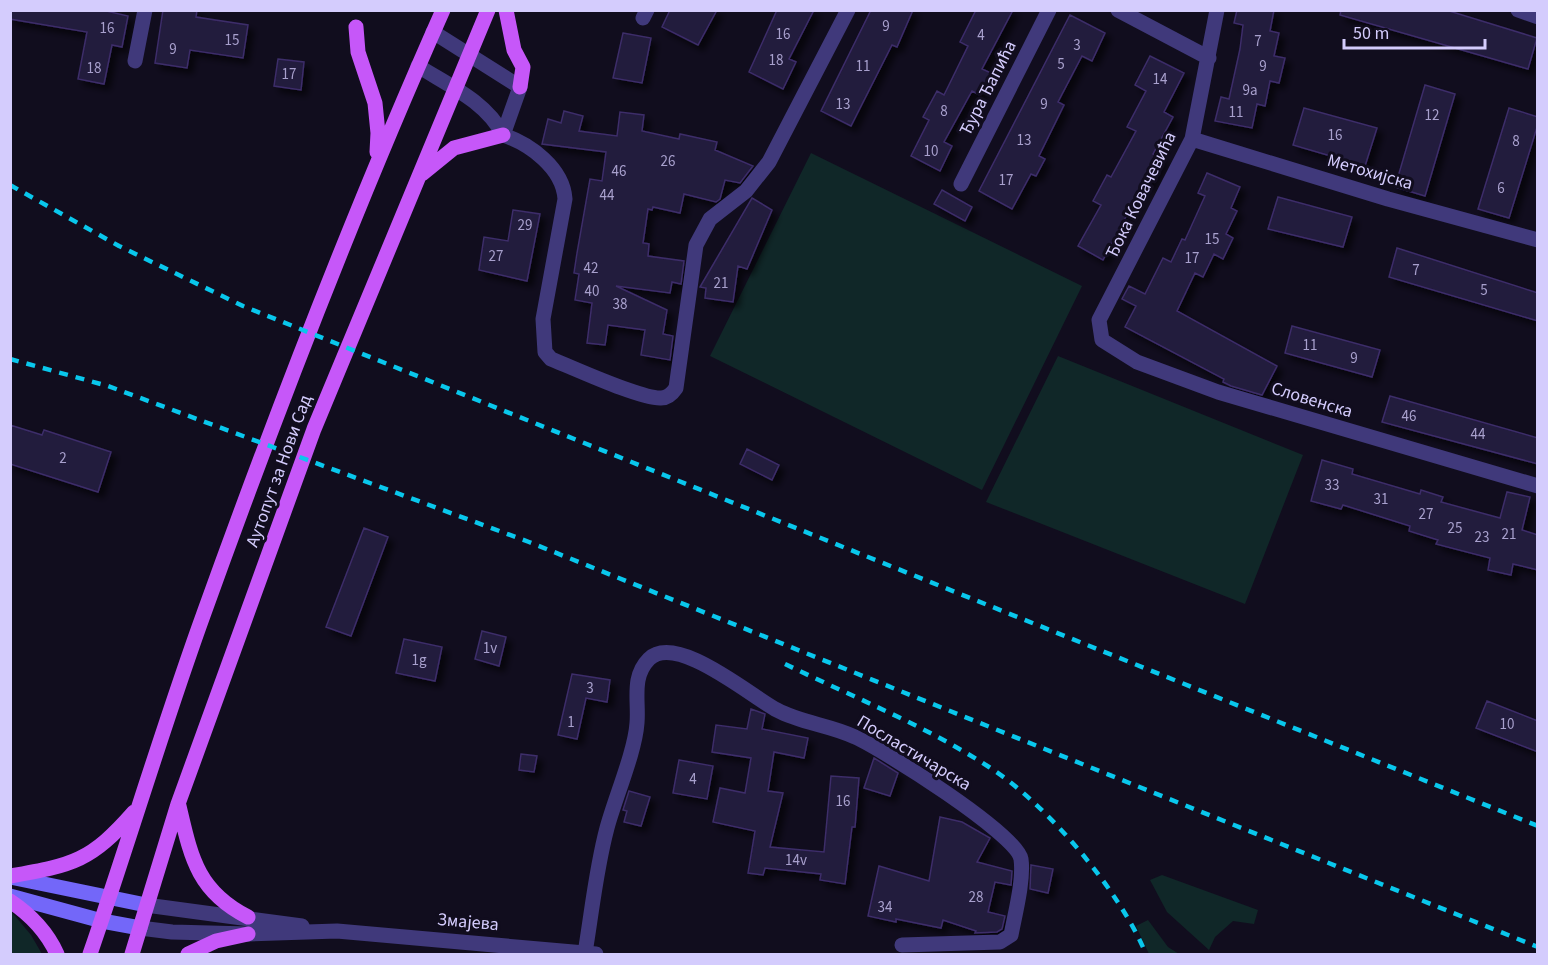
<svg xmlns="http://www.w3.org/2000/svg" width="1548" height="965" font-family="'Source Sans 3',sans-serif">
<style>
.green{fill:#102728}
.building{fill:#231a3e;stroke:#3c2d69;stroke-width:1.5;filter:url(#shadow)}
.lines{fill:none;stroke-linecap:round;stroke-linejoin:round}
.street{stroke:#40397b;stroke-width:15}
.secondary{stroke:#7367f9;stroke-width:15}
.primary{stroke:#c657f9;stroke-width:15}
.rail{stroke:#09c7ec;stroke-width:4.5;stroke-dasharray:9 8;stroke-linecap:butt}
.labels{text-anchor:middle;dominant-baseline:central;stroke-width:6;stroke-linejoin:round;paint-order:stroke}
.number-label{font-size:15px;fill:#a8a0cd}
.street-label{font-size:18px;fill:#d4ccfd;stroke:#110d1e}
</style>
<defs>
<filter id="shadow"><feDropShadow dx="5.5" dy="5.5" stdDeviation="3" flood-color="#0009"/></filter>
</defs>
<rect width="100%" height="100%" fill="#110d1e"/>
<path class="green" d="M811,153L1082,286L982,490L710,356Z
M1058,356L1303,455L1245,604L986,502Z
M1162,875L1258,910L1254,924L1233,921L1215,937L1209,950L1167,912L1150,880Z
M10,910L31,935L42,954H11Z
M1148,920L1168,947L1179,954H1149L1136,926Z"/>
<path class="building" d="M10,10H102L128,16L122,47L112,45L104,84L78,79L87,32L10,19Z
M163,10H197L196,17L248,25L243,58L190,50L187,68L155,63Z
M670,10H717L698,45L662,27Z
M777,10H814L789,59L796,62L783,89L749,72Z
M871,10H913L897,47L892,45L851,126L821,111Z
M976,10H1013L982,69L991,73L980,95L972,91L944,142L952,146L940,171L911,156L929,120L923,117L937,91L944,95L968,46L960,42Z
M1237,10H1274L1270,31L1279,33L1274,56L1285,58L1279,83L1270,81L1265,106L1257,104L1252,128L1215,121L1221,97L1229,99L1240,49L1243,25L1234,23Z
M1341,10H1446L1537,38L1528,69L1340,15Z
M1070,15L1105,33L1092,61L1082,56L1058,102L1064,105L1039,156L1045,159L1036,176L1031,174L1012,209L979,191Z
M623,33L651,38L642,83L613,78Z
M1150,56L1184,73L1164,112L1173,117L1153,154L1162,159L1148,185L1144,183L1103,260L1078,246L1101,205L1093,201L1107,175L1111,177L1136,131L1127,127L1146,91L1135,85Z
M278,59L304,62L301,90L274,86Z
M1425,85L1455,94L1425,196L1395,187Z
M1304,108L1377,128L1365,166L1293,145Z
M1509,108L1538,117V124L1509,218L1478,209Z
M564,111L583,116L579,131L617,136L620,112L644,115L642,131L679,139L680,134L717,142L715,150L753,166L740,183L725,180L720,199L716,202L684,194L680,213L653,207L652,210L648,209L643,243L649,244L648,256L684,261L681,284L672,282L670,293L616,286L667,310L663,334L673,336L670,360L641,355L645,330L608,325L605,345L587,343L592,303L575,300L579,274L574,273L577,253L590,179L602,181L606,152L542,144L548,119L561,123Z
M1207,173L1240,187L1231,208L1237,211L1226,234L1233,238L1223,259L1214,254L1203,277L1195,273L1177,311L1277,366L1262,395L1231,386L1223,382L1224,379L1125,327L1136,306L1122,299L1129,286L1145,294L1163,258L1171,262L1182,239L1185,240L1205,196L1198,193Z
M942,190L972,207L965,221L934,204Z
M1278,197L1352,217L1343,247L1268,229Z
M752,198L772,210L747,269L738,266L733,302L705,298L706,288L700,287Z
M513,210L540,214L527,281L479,270L484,237L508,241Z
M1397,248L1538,293V321L1389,277Z
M1292,326L1380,350L1372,377L1285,353Z
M1390,396L1538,438V464L1382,422Z
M10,425L42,435L44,430L111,452L98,492L10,464Z
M747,449L779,465L772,480L740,464Z
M1322,460L1353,469L1352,474L1420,494L1421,490L1443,497L1441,502L1500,518L1507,492L1530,497L1522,530L1538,535V570L1513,564L1511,575L1488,570L1490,558L1436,544L1438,540L1409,531L1410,526L1343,505L1341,509L1311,501Z
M364,528L388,537L351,636L326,627Z
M482,631L506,637L499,666L475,659Z
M404,639L442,647L435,681L396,673Z
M572,674L610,680L607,702L586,698L577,739L558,735Z
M1487,701L1538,721V752L1476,728Z
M751,709L765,714L762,729L808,738L804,758L774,752L768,791L783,793L770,847L824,852L831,776L859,778L855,827H852L845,884L820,880L821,874L765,868L763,875L748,873L755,831L713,822L720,788L745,793L751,758L712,752L716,725L747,729Z
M521,754L537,756L534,772L519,770Z
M874,758L898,773L890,796L864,788Z
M679,760L713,766L707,799L673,793Z
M629,791L650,797L641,826L624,822L627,811L623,810Z
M940,817L962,822L990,838L977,862L1012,871L1011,885L995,882L988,912L1005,916L1002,929L997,932L975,933L976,931L943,920L941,928L896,919V922L868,916L879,866L929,881Z
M1031,865L1053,869L1048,893L1030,889Z"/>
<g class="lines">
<path class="street" d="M1118,10L1209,58
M1217,10L1192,139L1099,320L1102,340L1137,362L1218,392L1538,486
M1518,10L1538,17
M643,18L647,10
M433,32L520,87L503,135
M135,61L145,10
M418,66C448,85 487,102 503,135
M503,135C530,144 563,168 565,199L543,319L545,352L551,359C574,368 640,399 661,398C668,398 672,394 676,388L696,245L710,219L746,191L769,162L848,10
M1192,139L1388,199L1538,240
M961,184L1049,10
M146,905L302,926
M140,928L172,932L248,934L337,931L596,954
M585,953C592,911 596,869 607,828C615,798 635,752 637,723C639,701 631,677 649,659C676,632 752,697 777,710C801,723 830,725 855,737C882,749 1017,834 1021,859C1024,880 1015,914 1011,935L1000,942L902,945"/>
<path class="secondary" d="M10,877L146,905
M10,896L102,921L140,928"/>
<path class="primary" d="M506,10L514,50L523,67L520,87
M356,27L358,52L375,103L378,133L377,152
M422,174L454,148L503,135
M179,806C191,857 197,891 248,917
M10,876C74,865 91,861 134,812
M10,901C31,915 47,932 57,954
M90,954C129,841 163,726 204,613C277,410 355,208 443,10
M132,954L178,804L314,429L488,10
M188,954L216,941L248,934"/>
<path class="rail" d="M10,185L119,246L243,306L1538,826
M10,359L108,386L529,542L1538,947
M785,664C853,697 926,726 989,767C1047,804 1120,891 1146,954"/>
</g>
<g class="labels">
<g class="number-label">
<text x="886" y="26">9</text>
<text x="107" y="28">16</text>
<text x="783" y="34">16</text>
<text x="981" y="35">4</text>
<text x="232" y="40">15</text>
<text x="1258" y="41">7</text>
<text x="1077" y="45">3</text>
<text x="173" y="49">9</text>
<text x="776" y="60">18</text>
<text x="1061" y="64">5</text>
<text x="863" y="66">11</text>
<text x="1263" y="66">9</text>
<text x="94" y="68">18</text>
<text x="289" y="74">17</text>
<text x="1160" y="79">14</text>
<text x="1250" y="90">9a</text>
<text x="843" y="104">13</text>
<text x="1044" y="104">9</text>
<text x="944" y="111">8</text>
<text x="1236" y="112">11</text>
<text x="1432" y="115">12</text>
<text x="1335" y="135">16</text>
<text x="1024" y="140">13</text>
<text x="1516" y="141">8</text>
<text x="931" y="151">10</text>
<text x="668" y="161">26</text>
<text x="619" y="171">46</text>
<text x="1006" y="180">17</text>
<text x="1501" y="188">6</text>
<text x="607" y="195">44</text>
<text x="525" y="225">29</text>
<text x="1212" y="239">15</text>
<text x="496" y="256">27</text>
<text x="1192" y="258">17</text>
<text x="591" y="268">42</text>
<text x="1416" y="270">7</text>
<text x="721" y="283">21</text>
<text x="1484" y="290">5</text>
<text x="592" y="291">40</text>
<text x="620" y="304">38</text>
<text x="1310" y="345">11</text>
<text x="1354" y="358">9</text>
<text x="1409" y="416">46</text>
<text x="1478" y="434">44</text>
<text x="63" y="458">2</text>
<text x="1332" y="485">33</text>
<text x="1381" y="499">31</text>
<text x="1426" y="514">27</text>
<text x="1455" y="528">25</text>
<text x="1509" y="534">21</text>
<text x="1482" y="537">23</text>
<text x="490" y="648">1v</text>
<text x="419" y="660">1g</text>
<text x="590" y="688">3</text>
<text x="571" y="722">1</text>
<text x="1507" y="724">10</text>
<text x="693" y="779">4</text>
<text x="843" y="801">16</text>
<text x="796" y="860">14v</text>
<text x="976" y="897">28</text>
<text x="885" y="907">34</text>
</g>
<g class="street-label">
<text transform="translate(988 88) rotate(-63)">Ђура Ђапића</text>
<text transform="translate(1370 172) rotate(16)">Метохијска</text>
<text transform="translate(1141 195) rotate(-64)">Ђока Ковачевића</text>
<text transform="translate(1312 400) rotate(17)">Словенска</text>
<text transform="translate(279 471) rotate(-70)">Аутопут за Нови Сад</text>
<text transform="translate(914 753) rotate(31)">Посластичарска</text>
<text transform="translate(468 922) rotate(5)">Змајева</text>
</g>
</g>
<rect width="1548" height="965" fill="none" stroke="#d4ccfd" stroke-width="24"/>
<path d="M1344 39v9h141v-9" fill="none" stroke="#d4ccfd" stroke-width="3"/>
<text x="1353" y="39" font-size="18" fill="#d4ccfd" stroke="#110d1e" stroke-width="4.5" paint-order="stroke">50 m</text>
</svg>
